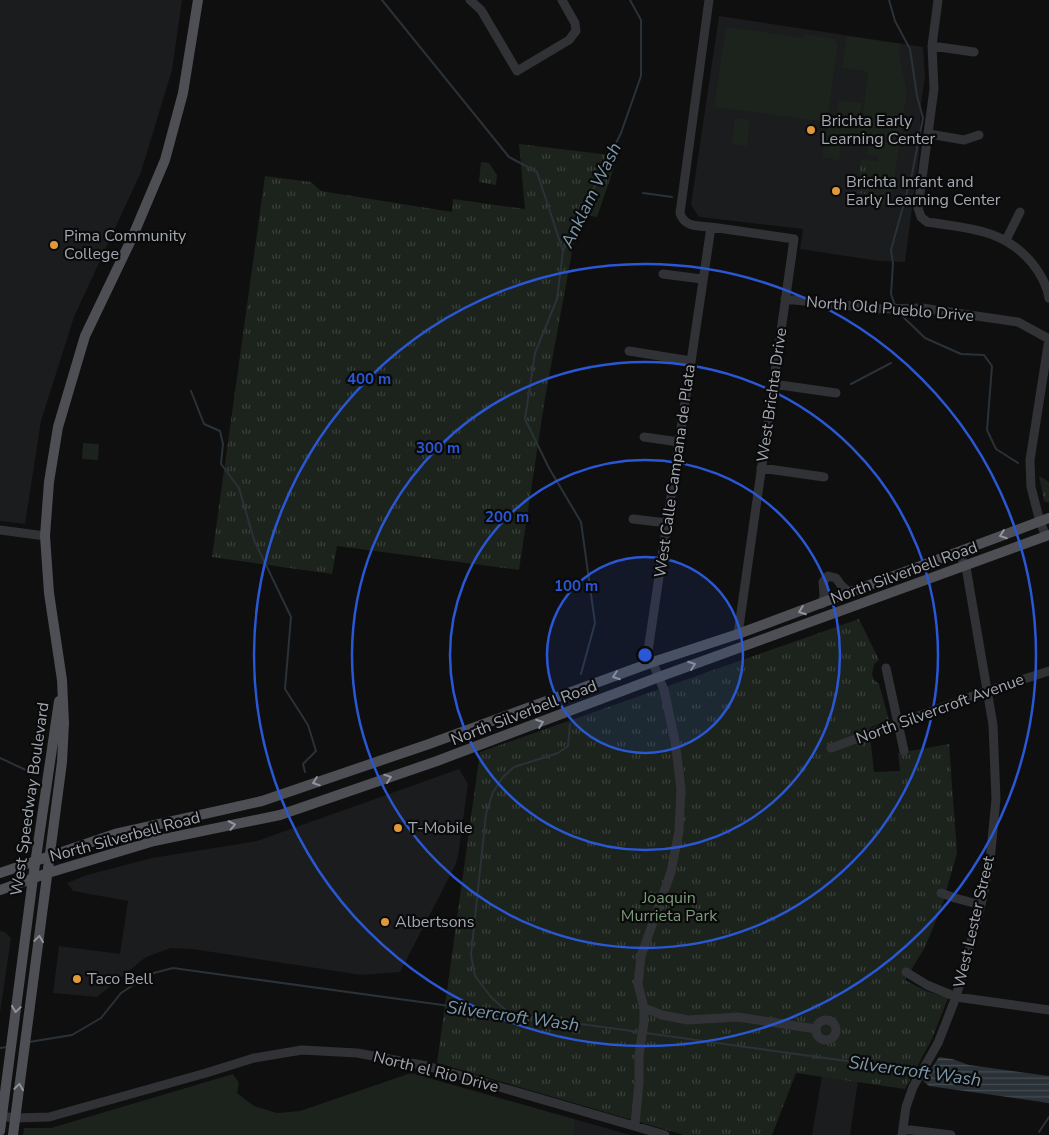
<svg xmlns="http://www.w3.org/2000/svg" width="1049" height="1135" font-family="'Nunito Sans',sans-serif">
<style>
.built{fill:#1b1c1d}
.grass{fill:#1c231c}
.park{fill:url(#park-tufts)}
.water{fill:url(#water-rules)}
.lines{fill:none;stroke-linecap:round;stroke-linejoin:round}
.stream{stroke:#2a3238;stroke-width:2}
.minor{stroke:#313235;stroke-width:9}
.major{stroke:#4d4f54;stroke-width:10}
.oneway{stroke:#91959e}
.ring{fill:none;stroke:#2a57d4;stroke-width:2.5}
.poi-dot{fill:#e09938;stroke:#0a0a0b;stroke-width:2}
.labels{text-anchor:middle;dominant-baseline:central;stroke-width:4.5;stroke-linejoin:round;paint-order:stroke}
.poi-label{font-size:16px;fill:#a2a7b0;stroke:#0a0a0b;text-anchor:start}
.street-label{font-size:16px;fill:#a2a7b0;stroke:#0a0a0b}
.park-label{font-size:16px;fill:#7b9a7a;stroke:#0a0a0b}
.water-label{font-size:18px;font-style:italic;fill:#7b97a9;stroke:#0a0a0b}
.centre{fill:#2a57d4;stroke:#0a0a0b;stroke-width:2.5}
.ring-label{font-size:15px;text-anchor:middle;font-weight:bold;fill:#2a57d4;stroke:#0a0a0b;stroke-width:4.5;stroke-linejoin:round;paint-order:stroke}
</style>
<defs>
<pattern id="park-tufts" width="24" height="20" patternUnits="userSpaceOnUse" patternTransform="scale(1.25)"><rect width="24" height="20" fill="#1c231c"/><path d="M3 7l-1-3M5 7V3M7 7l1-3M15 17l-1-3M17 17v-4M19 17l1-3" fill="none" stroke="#3a403a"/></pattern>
<pattern id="water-rules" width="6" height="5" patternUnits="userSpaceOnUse" patternTransform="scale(1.25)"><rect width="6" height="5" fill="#2a3238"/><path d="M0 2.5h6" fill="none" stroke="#464d52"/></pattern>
</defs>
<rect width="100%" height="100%" fill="#0f0f10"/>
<path class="built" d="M0,0H182L172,70L141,172L74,317L41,421L25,524L0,521Z
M719,16L923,47L925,76L921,105L919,154L905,262L879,261L800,249L803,229L699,217L691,205Z
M459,769L468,784L458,856L455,866L400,972L361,975L192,949L171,948L146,957L97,997L53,993L59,946L120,954L128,901L73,891L67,883L87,875L152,858L257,841Z
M0,931L5,932L11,938L0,1013Z
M822,1076L858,1081L850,1135H812Z
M574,1119L630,1135H574Z"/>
<path class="grass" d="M726,27L804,38L805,34L835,39L836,43H838L827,122L714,107Z
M847,36L901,44L899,54L907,91L892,195L887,206L870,203L878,156L867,155L869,142L842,139L839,160L822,158L827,128L834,118L862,121L868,72L842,68Z
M839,100L862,103L859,118L836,115Z
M735,118L750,120L747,146L732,144Z
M83,443L99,444L98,460L82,459Z
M411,1073L574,1119V1135H23L24,1128H51L233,1074L239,1083L237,1093L254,1106L277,1113L300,1111Z"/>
<path class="park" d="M519,144L618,156L597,217L579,214L544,404L519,570L337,546L332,574L212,557L265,176L311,182L321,191L452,212L453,199L525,209Z
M861,159L877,162L872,195L857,193Z
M481,162L489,163L497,175L496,185L479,182Z
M1039,476L1049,482V503L1044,501Z
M859,619L879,660L874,664L872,674L874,680L879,684L889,720L869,728L874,772L900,771L898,753L949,744L957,853L942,906L925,947L905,980L926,991L948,998L932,1039L905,1089L796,1073L772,1135H684L437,1063L480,752Z"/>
<path class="water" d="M939,1057L952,1059L969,1065L1049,1076V1103L929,1086L923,1081Z"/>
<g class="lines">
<path class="stream" d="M382,0L509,157L537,172L563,251
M889,0L895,21L910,49L917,96L923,118L912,174L891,250L893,264L891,294L895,305
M643,193L672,197
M897,311L925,338L961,354L984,355L992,366L987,430L996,449L1018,463
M851,384L891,363
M191,391L204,424L220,431L223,444L221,464L239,488L254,540L291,617L285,689L308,725L316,751L303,764L305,772
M581,674L595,623L581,522L549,468L525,419L535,353L557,299L563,251L621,133L641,76V20L630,0
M0,758L28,771L38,773
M509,1013L491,997L475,976L471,955L486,814L493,792L503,777L514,767L558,753L568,746L570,724
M646,1033L919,1071
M29,1042L72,1035L101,1018L121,993L150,974L173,968L639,1032
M0,1048L7,1047
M1039,1132L1049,1117"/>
<path class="minor" d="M470,0L481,10L517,71L569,40L576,31
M562,0L575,23L576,31
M938,0L932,46L934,89L918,208L921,217L927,222C967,228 1004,229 1032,263C1040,273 1047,285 1049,298
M932,46L974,52
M929,134L964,140L979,135
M711,227L794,239L738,634
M1006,240L1020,212
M663,274L702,279
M785,299L880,309L922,308L1018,322L1049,339
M629,351L691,361
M773,384L836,393
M644,437L679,442
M761,468L824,477
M633,519L667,523
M0,530L45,536
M1046,536L1040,522L1031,487L1030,460L1049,339
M822,604L824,596L823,582L828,576L836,578L841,585L850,593
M886,668L904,751
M831,748L987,691L1049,671
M941,893L955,898L981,905
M906,972L927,985L956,997L1049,1010
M644,1008L662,1015L688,1020L738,1017L816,1029
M816 1030a10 10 0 1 1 20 0a10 10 0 1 1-20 0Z
M0,1116L15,1118L49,1117L206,1073L254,1058L302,1050L357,1053L427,1066L665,1135
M635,1125L639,1083V1055L644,1022V1008L638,984L641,956L671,872L679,831L681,789L675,741L664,690L648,651L711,227C698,226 684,227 680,213L709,0
M903,1129L951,1135
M902,1135L906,1107L913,1087L938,1043L956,997L981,905L990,861L996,799L993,725L966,567L958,552"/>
<path class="major" d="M0,873L115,834L262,801L429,744L653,662L738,634L1049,518
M0,890L48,873L154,841L280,815L437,761L659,677L1049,535
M0,1131L33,878L59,701
M13,1135L62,762L64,723L62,680L49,593L45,536L49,482L58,427L85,336L132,238L165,160L183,93L198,0"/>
</g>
<defs><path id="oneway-chevron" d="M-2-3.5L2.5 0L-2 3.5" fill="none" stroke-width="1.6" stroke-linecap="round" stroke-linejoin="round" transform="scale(1.25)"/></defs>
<g class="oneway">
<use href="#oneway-chevron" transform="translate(1003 535) rotate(160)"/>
<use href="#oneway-chevron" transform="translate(802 611) rotate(160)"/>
<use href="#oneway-chevron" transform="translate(692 665) rotate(-20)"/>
<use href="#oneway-chevron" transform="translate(616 676) rotate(160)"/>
<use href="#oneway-chevron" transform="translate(540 723) rotate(-20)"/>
<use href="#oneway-chevron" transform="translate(388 778) rotate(-19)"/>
<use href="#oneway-chevron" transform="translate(316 782) rotate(161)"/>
<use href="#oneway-chevron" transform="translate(232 825) rotate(-12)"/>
<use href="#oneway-chevron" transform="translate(39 939) rotate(-82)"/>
<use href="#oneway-chevron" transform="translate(16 1009) rotate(98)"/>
<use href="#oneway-chevron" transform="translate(19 1087) rotate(-82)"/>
</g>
<circle cx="645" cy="655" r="98" fill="#2a57d4" fill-opacity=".12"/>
<g class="ring">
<circle cx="645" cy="655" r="98"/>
<circle cx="645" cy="655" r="195"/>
<circle cx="645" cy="655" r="293"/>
<circle cx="645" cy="655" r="391"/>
</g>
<g class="poi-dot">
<circle cx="811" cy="130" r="5"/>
<circle cx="836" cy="191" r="5"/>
<circle cx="54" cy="245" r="5"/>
<circle cx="398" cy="828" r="5"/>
<circle cx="385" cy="922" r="5"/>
<circle cx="77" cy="979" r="5"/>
</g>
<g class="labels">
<g class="poi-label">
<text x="821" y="121">Brichta Early<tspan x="821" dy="18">Learning Center</tspan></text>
<text x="846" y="182">Brichta Infant and<tspan x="846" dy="18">Early Learning Center</tspan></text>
<text x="64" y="236">Pima Community<tspan x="64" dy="18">College</tspan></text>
<text x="408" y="828">T-Mobile</text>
<text x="395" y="922">Albertsons</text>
<text x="87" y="979">Taco Bell</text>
</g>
<g class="street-label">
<text transform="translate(890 309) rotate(5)">North Old Pueblo Drive</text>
<text transform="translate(772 395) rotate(-82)">West Brichta Drive</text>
<text transform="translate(675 471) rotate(-82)">West Calle Campana de Plata</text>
<text transform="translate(904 573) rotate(-20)">North Silverbell Road</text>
<text transform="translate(940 709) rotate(-20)">North Silvercroft Avenue</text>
<text transform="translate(524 713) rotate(-21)">North Silverbell Road</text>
<text transform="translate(30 799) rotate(-82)">West Speedway Boulevard</text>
<text transform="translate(125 837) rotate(-15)">North Silverbell Road</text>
<text transform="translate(974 922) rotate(-77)">West Lester Street</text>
<text transform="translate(436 1072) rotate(14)">North el Rio Drive</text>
</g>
<g class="park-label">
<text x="669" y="898">Joaquin<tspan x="669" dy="18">Murrieta Park</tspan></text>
</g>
<g class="water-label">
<text transform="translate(591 195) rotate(-64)">Anklam Wash</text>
<text transform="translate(513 1016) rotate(8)">Silvercroft Wash</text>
<text transform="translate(915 1071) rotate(8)">Silvercroft Wash</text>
</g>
</g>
<circle cx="645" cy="655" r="8" class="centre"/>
<g class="ring-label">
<text x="369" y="384">400 m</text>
<text x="438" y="453">300 m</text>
<text x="507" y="522">200 m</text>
<text x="576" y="591">100 m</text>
</g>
</svg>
